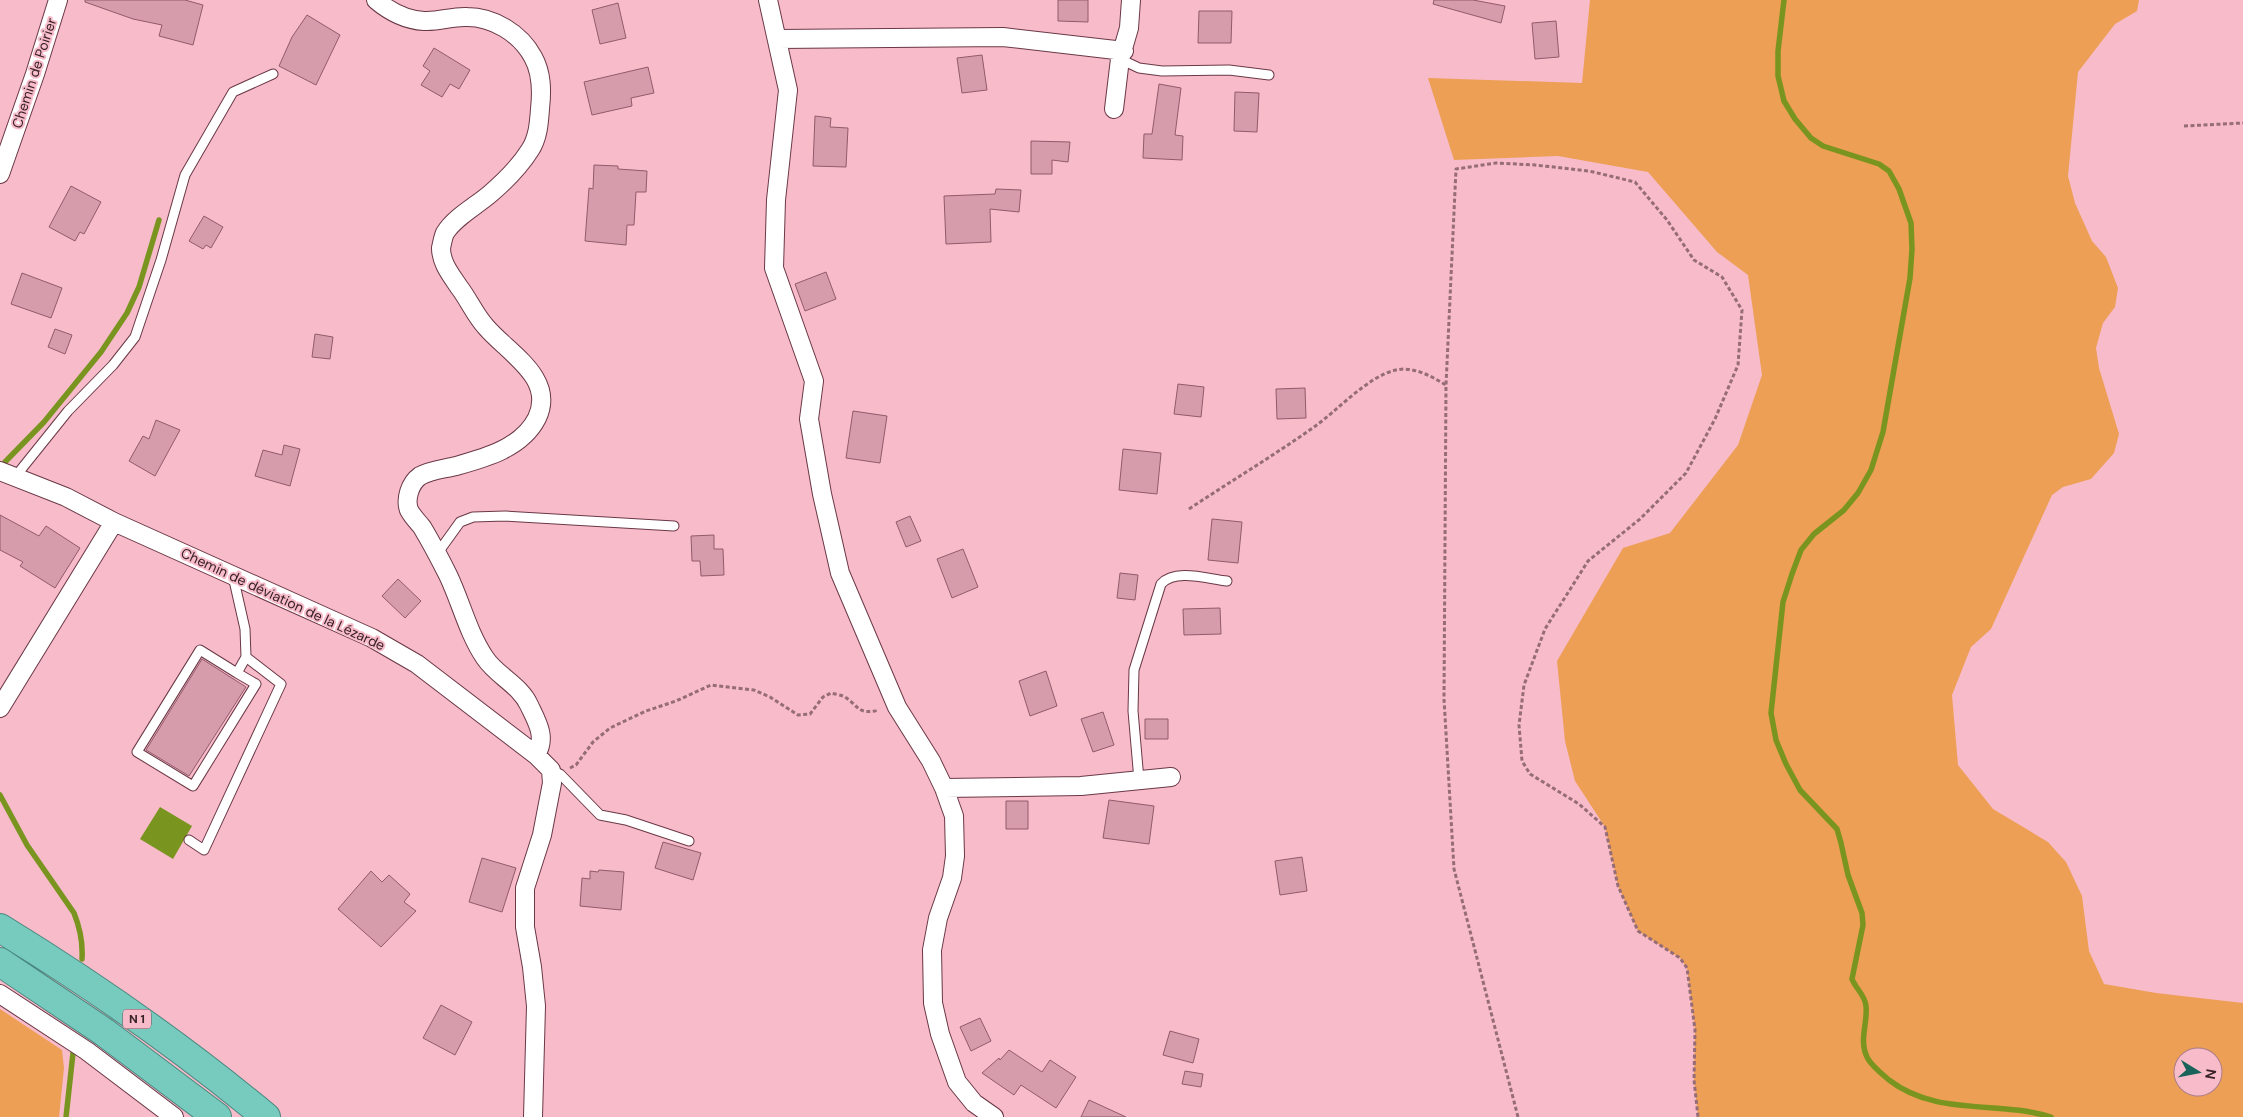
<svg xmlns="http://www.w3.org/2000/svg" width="2243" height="1117" font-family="'DM Sans',sans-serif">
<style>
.green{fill:#ec9f55;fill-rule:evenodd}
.water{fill:#7a951f}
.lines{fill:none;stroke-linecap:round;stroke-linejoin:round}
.stream{stroke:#7a951f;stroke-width:5.5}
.building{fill:#d79cab;stroke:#915b6a}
.service-casing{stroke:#6a3846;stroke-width:11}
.minor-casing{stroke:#6a3846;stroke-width:20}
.trunk-casing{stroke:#4a877f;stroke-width:30}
.path{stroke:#966d77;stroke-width:3;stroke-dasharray:4 2.5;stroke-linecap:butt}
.service{stroke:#fff;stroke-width:9}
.minor{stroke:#fff;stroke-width:18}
.trunk{stroke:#76cbbe;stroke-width:28}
.labels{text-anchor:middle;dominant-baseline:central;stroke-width:4;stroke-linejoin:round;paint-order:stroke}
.shield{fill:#f8bbca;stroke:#724f58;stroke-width:1}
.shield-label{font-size:12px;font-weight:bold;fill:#382127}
.street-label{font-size:14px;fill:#382127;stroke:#f8bbca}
</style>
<rect width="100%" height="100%" fill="#f8bbca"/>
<path class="green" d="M1590,0H2139L2137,11L2115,24L2078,72L2068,176L2075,203L2092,241L2106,257L2118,288L2115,307L2103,323L2096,348L2099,368L2119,434L2114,453L2091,479L2063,487L2052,495L1991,629L1971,647L1952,695L1958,765L1993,809L2048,842L2066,862L2082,896L2089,951L2104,984L2156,993L2243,1003V1117H1698L1694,1080L1695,1030L1687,968L1680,958L1638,931L1618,886L1605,827L1575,781L1565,741L1557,661L1623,548L1670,533L1738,445L1762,375L1748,275L1717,252L1648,172L1558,156L1454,160L1428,78L1582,83ZM2183,1057H2213V1087H2183Z
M0,1009L62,1050L64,1068L59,1117H0Z"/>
<path class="water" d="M160,807L192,826L173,859L140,839Z"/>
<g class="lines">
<path class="stream" d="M1784,0L1778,51V76L1784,101L1795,119L1811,138L1823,146L1879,164L1889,171L1899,189L1911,223L1912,249L1910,278L1883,432L1871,470L1858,493L1844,510L1814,534L1801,550L1792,574L1783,602L1771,713L1776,740L1786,764L1800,790L1837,829L1841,843L1848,875L1862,913L1863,925L1852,979C1856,989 1865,995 1866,1006C1868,1024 1858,1041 1868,1059C1873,1067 1882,1074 1889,1080C1937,1117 1997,1100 2051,1117
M5,462L44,422L101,352L127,313L139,287L159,220
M0,795L27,845L74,913C80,928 83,943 82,959
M66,1117L73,1053"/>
</g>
<path class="building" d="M85,0H185L203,5L193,45L159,36L162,25L133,19L85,2Z
M1058,0H1088V22L1058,21Z
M1434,0H1473L1505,6L1501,23L1433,4Z
M618,3L626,38L600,44L592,10Z
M1199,11H1232L1231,43H1198Z
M307,15L340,35L316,85L279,66L292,37Z
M1556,21L1559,57L1535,59L1532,23Z
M434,48L470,70L459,89L450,84L442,97L421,85L430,71L423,66Z
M982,55L987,90L962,93L957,58Z
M648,67L654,93L631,98L632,106L592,115L584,82Z
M1159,84L1181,88L1175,135L1183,136L1182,160L1143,158L1144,134H1152Z
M1235,92L1259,93L1257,132L1234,131Z
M815,116L831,118L830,127L848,128L846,167L813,166Z
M1031,141L1070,142L1068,162L1052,160V174H1031Z
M594,165L618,166V169L647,171L646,192H636L634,225H627L626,245L585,241L589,188L593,189Z
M71,186L101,202L84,234L80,232L75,241L49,227Z
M996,189L1021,190L1019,212L990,209L991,242L946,244L944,196L995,194Z
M204,216L223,227L211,248L206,245L203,249L189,241Z
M826,272L836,299L805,311L795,284Z
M22,273L62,288L51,318L11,304Z
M55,329L72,335L65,354L48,347Z
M315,334L333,337L330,359L312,357Z
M1178,384L1204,387L1201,417L1174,414Z
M1305,388L1306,418L1277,419L1276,389Z
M853,411L887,416L880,463L846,458Z
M156,420L180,430L155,476L129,461L143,436L149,439Z
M284,445L300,449L290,486L255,476L263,450L282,455Z
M1123,449L1161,453L1157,494L1119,490Z
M0,515L39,536L46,526L80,548L55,588L20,566L23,562L0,550Z
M910,516L921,541L906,547L896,522Z
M1212,519L1242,522L1238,563L1208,560Z
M714,535V549H723L724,575L701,576L700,561H692L691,536Z
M963,549L978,587L952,598L937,559Z
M1120,573L1138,575L1135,600L1117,598Z
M398,579L421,601L405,618L382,596Z
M1220,608L1221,634L1184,635L1183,609Z
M202,659L246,687L189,776L146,750Z
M1046,671L1057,706L1030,716L1019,681Z
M1103,712L1114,745L1093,752L1081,719Z
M1145,719H1168V739H1145Z
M1109,800L1154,806L1149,844L1103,838Z
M1006,801H1028V829H1006Z
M663,842L701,853L693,880L655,868Z
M1302,857L1307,891L1280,895L1275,861Z
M482,858L516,868L502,912L469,902Z
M599,870L624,872L621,910L580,906L582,878L590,879V871L598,872Z
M371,871L382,882L389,875L410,894L404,902L416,911L381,947L338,909Z
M441,1005L472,1022L455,1055L423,1038Z
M980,1018L991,1041L971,1051L960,1027Z
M1170,1031L1199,1039L1193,1063L1163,1055Z
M1009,1050L1042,1072L1050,1060L1076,1077L1056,1108L1021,1085L1014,1095L982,1073L999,1058L1000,1060Z
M1185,1071L1203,1074L1201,1087L1182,1084Z
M1089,1100L1126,1117H1081Z"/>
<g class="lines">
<defs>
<path id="service" d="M1120,59L1139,68L1162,71L1229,70L1269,75
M15,477L68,411L113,365L135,337L161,260L185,175L233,92L273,74
M437,554L460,522L473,517L505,516L674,526
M237,673L256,684L193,786L137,752L200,650L237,673L246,657
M551,770L560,774L600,815L626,820L689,841
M1139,780L1133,711L1134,670L1161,584C1175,568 1208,579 1227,581
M189,840L204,850L281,684L246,657L245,629L233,576"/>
<path id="minor" d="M376,0C389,11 406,20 424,21C439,22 453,16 467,17C493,17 520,33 533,57C542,73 542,91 540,109C539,123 538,138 530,150C520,166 504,182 490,194C476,206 455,217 445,233C443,237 442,244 441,248C441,263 451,275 459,287C469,300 475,315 486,327C508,353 556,378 537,418C522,448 485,458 456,466C444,469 431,470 420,476C410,483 405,499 409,510C412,516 418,522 422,527C431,542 440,559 448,575C461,602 468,633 485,658C497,676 520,685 529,705C537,722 547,737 536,755
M768,0L788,90L776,200L774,268L814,381L809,419L822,494L840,573L897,707L931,761L944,788L954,816L955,856L952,878L938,918L932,950L933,1003L940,1034L957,1082L974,1103L994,1117
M778,39L1003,37L1124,51
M1114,109L1120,59L1129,28L1131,0
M0,174L35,74L58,0
M0,471L66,497L114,522L372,638L417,664L536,755L551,770L552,783L542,835L525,888V927L532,967L536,1006L533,1117
M0,708L114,522
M944,788L1081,786L1171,777
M0,994L87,1051L174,1117"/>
<path id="trunk" d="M0,928C93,985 183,1048 266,1117
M0,962L104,1032L217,1117"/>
</defs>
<use href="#service" class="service-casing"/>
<use href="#minor" class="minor-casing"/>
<use href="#trunk" class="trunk-casing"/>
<path class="path" d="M2184,126L2243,123
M1189,509C1231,481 1273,456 1314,427C1337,411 1368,376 1396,370C1413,366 1431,376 1446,385
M570,768L576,765L593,742L610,728L646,711L676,701L711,685L754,690L770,697L798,715L810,714L823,697L831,693C835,694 840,695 843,696C858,704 857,716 879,710
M1518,1117L1454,869L1444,699L1446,385L1456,169L1496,163L1535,165L1589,171L1635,182L1667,220L1694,260L1722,277L1742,310L1738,365L1715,419L1686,473L1640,519L1588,561L1545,629L1524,685L1519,725L1522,761L1530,774L1579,804L1605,827L1618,886L1638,931L1680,958L1687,968L1695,1030L1694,1080L1698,1117"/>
<use href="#service" class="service"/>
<use href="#minor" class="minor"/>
<use href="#trunk" class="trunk"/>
</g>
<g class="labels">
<rect class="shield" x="123" y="1009.5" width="28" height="19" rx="4"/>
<g class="shield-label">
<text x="137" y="1019">N 1</text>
</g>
<g class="street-label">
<text transform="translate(34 73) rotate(-72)">Chemin de Poirier</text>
<text transform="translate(283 599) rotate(25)">Chemin de déviation de la Lézarde</text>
</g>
</g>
<g transform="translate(2198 1072) rotate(100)"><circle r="24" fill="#f8bbca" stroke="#ab7d89"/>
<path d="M0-4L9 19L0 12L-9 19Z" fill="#1a635a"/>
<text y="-8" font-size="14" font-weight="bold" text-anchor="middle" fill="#382127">N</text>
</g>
</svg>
